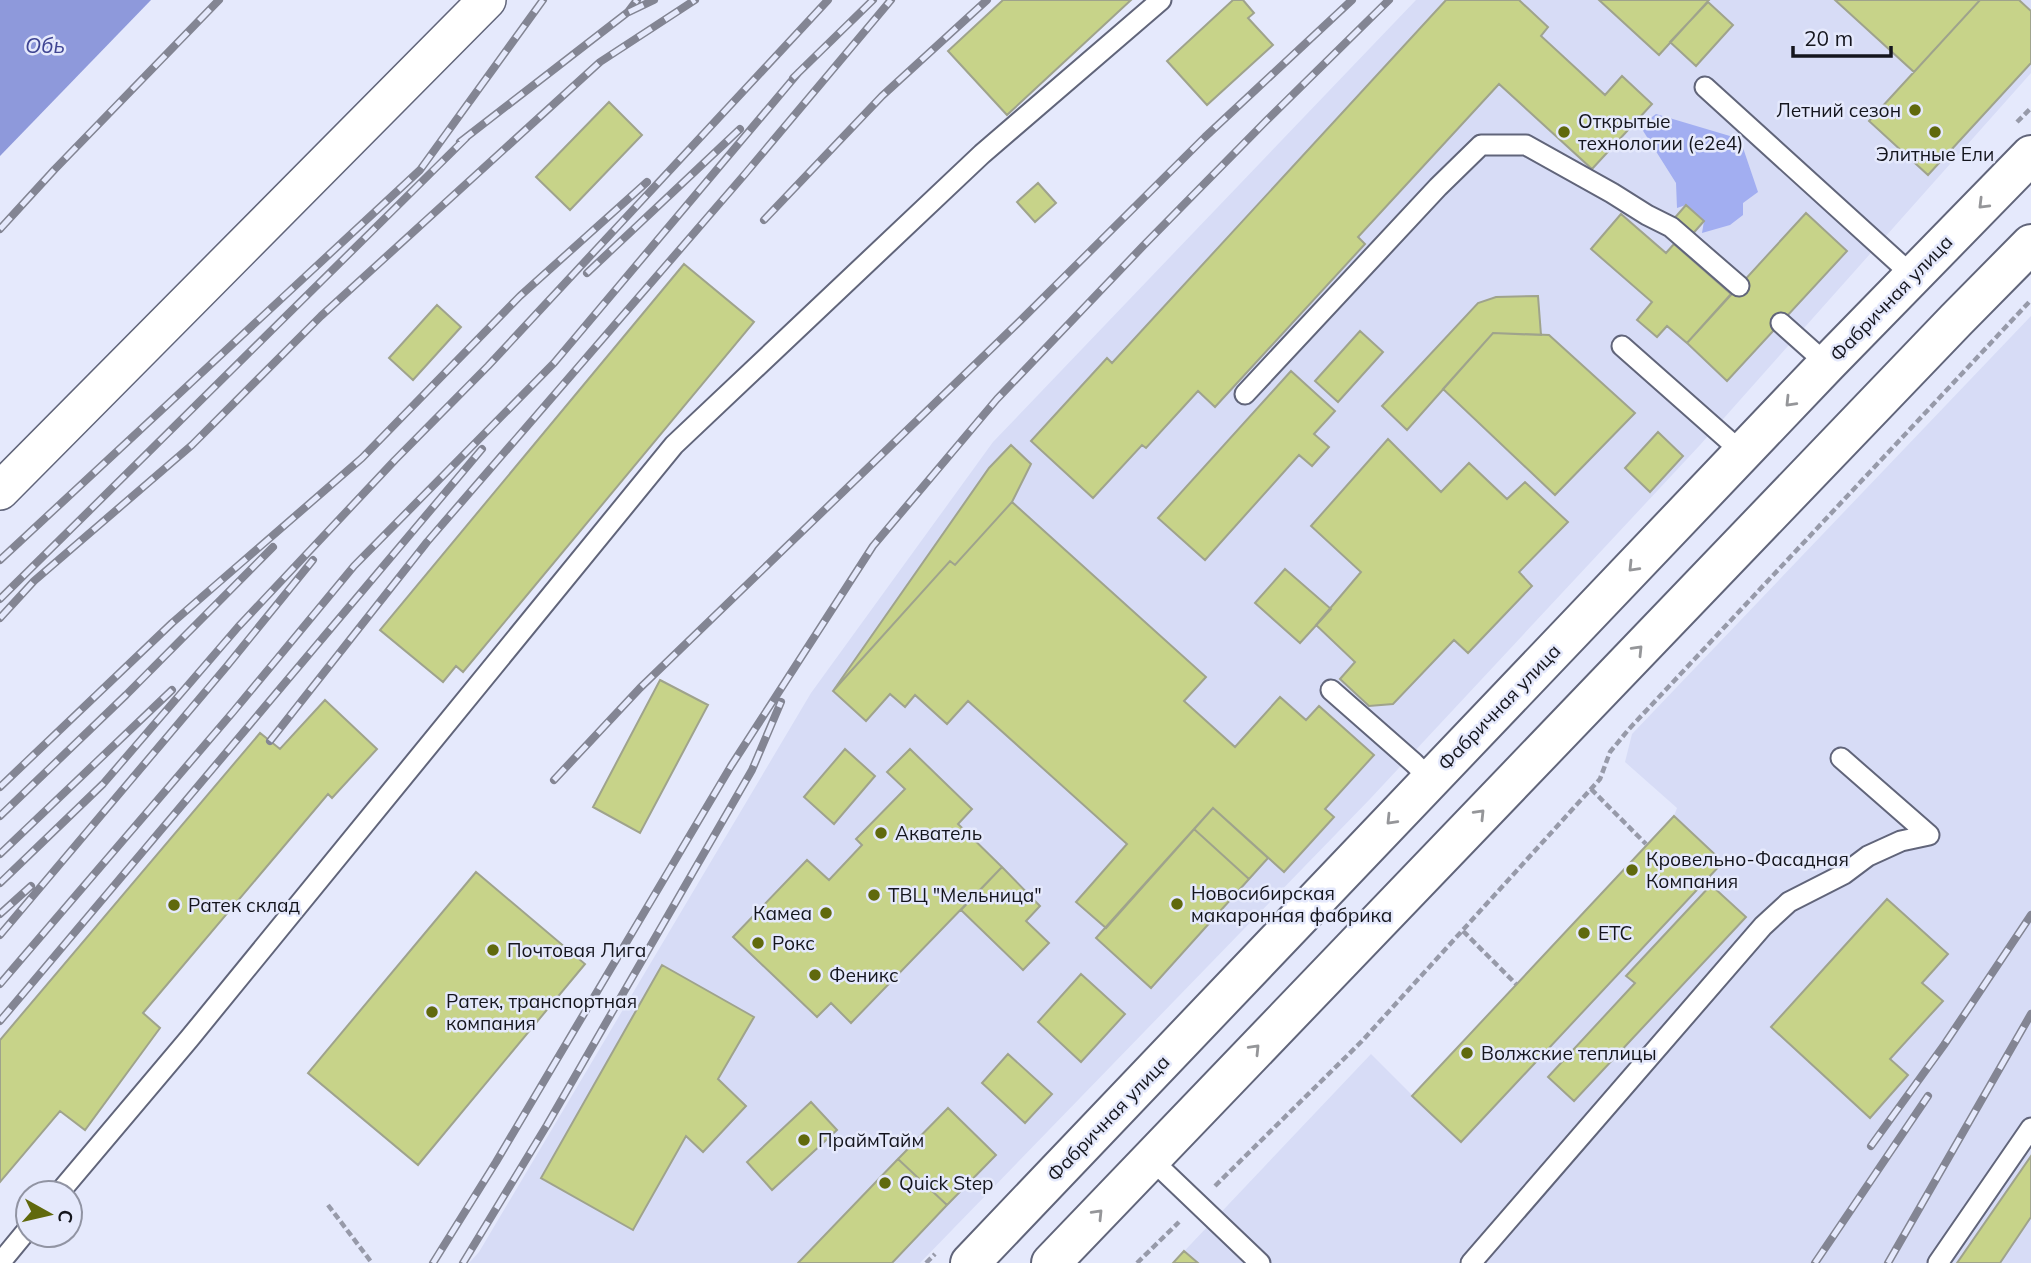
<svg xmlns="http://www.w3.org/2000/svg" width="2031" height="1263" font-family="Mulish,sans-serif">
<style>
.built{fill:#d7dcf6}
.forest{fill:#a2aef1}
.water{fill:#8e99db}
.building{fill:#c7d389;stroke:#9fa38c;stroke-width:2}
.lines{fill:none;stroke-linecap:round;stroke-linejoin:round}
.service-casing{stroke:#61657a;stroke-width:23}
.minor-casing{stroke:#61657a;stroke-width:40}
.primary-casing{stroke:#61657a;stroke-width:42}
.path{stroke:#979aa9;stroke-width:4.5;stroke-dasharray:7 3.5;stroke-linecap:butt}
.service{stroke:#fff;stroke-width:19}
.minor{stroke:#fff;stroke-width:37}
.primary{stroke:#fff;stroke-width:38}
.rail-casing{stroke:#838593;stroke-width:8}
.rail{stroke:#e5e9fc;stroke-width:5;stroke-dasharray:16;stroke-linecap:butt}
.oneway{stroke:#959699}
.poi-dot{fill:#60690d;stroke:#e5e9fc;stroke-width:2.5}
.labels{text-anchor:middle;dominant-baseline:central;stroke-width:5;stroke-linejoin:round;paint-order:stroke}
.poi-label{font-size:19px;fill:#14151d;stroke:#e5e9fc;text-anchor:start}
.street-label{font-size:19px;fill:#14151d;stroke:#e5e9fc}
.water-label{font-size:21px;font-style:italic;fill:#3f4593;stroke:#e5e9fc}
</style>
<rect width="100%" height="100%" fill="#e5e9fc"/>
<path class="built" d="M1416,0H2031V73L1700,445L1370,799L920,1263H469L479,1252L811,693L993,442Z
M2031,316V1263H1173L1371,1054L1413,1096L1674,816L1677,808L1625,762L1632,734Z"/>
<path class="forest" d="M1656,114L1740,139L1758,192L1743,203V215L1730,225L1702,233L1704,221L1686,205L1677,208L1676,183L1640,126Z"/>
<path class="water" d="M0,0H151L0,156Z"/>
<path class="building" d="M1003,0H1131L1007,115L948,51Z
M1233,0H1243L1254,13L1248,18L1273,45L1207,105L1167,61Z
M1446,0H1519L1548,27L1541,36L1605,95L1622,76L1652,104L1592,169L1499,84L1358,237L1365,244L1215,407L1198,391L1146,448L1142,445L1093,498L1031,441L1107,358L1112,363Z
M1599,0H1709L1659,55Z
M1835,0H1980L1914,72Z
M1980,0H2019L2031,11V63L1928,175L1869,121Z
M1708,2L1733,25L1696,66L1670,42Z
M609,102L642,135L570,210L536,177Z
M1038,183L1056,203L1035,222L1017,202Z
M1686,205L1704,221L1690,237L1672,221Z
M1806,213L1847,251L1727,381L1687,343Z
M1621,214L1666,253L1674,244L1731,294L1687,343L1667,326L1657,337L1637,320L1652,302L1591,249Z
M684,264L754,322L463,672L456,666L443,682L380,630Z
M1538,296L1541,335L1493,333L1407,430L1382,406L1478,303L1496,297Z
M437,305L461,327L413,380L389,358Z
M1360,331L1383,352L1338,402L1315,381Z
M1493,333L1549,335L1635,413L1555,495L1443,389Z
M1291,371L1335,411L1314,434L1329,447L1312,466L1299,455L1205,560L1158,518Z
M1658,432L1683,456L1650,492L1625,468Z
M1388,439L1441,492L1469,463L1507,499L1525,482L1568,522L1519,572L1532,586L1468,653L1454,640L1393,704L1369,706L1340,679L1355,662L1316,625L1361,572L1311,526Z
M1011,445L1031,464L1012,502L955,565L950,561L833,691L989,468Z
M1012,502L1206,677L1184,701L1235,747L1280,697L1306,720L1319,706L1374,755L1325,809L1334,817L1284,872L1213,808L1106,928L1076,902L1127,844L968,701L947,724L915,695L905,707L890,694L866,721L833,691L950,561L955,565Z
M1285,569L1331,609L1300,643L1255,603Z
M660,680L708,705L640,833L593,807Z
M325,700L377,749L332,798L328,794L143,1013L160,1028L85,1130L60,1111L0,1182V1040L260,733L280,749Z
M845,749L875,776L834,824L804,797Z
M910,749L972,809L958,824L1002,867L851,1023L831,1003L817,1017L733,937L807,860L829,880L862,845L856,839L905,789L887,772Z
M1213,808L1268,858L1249,879L1194,829Z
M1674,816L1723,862L1461,1142L1412,1096Z
M1194,829L1249,879L1151,988L1096,938Z
M1002,867L1040,906L1026,921L1049,943L1023,970L961,910Z
M476,872L585,964L418,1165L308,1073Z
M1711,885L1746,917L1574,1101L1548,1077L1635,983L1626,976Z
M1887,899L1948,954L1922,983L1943,1001L1890,1059L1908,1075L1870,1118L1771,1027Z
M662,965L754,1017L718,1079L746,1106L703,1152L686,1136L633,1230L541,1178Z
M1081,974L1125,1014L1081,1062L1038,1022Z
M1008,1054L1052,1094L1025,1123L982,1083Z
M811,1102L837,1130L772,1190L747,1162Z
M948,1108L996,1155L947,1205L898,1159Z
M2031,1156V1217L2000,1263H1957Z
M898,1159L947,1205L892,1263H798Z
M1184,1251L1198,1263H1173Z"/>
<g class="lines">
<defs>
<path id="service" d="M1705,87L1912,275
M1781,323L1827,364
M1622,346L1743,453
M1245,394L1438,187L1481,145H1526L1612,193L1647,215L1671,227L1739,286
M1331,690L1414,763L1430,779
M1151,1159L1260,1263
M59,1193L189,1039L674,445L982,154L1161,0
M0,1263L28,1229
M1471,1263L1763,926L1789,902L1844,874L1868,856L1901,841L1929,835L1841,758
M1938,1263L2031,1128"/>
<path id="minor" d="M0,491L487,0"/>
<path id="primary" d="M970,1263L1827,364L2031,155
M1051,1263L1956,320L2031,244"/>
</defs>
<use href="#service" class="service-casing"/>
<use href="#minor" class="minor-casing"/>
<use href="#primary" class="primary-casing"/>
<path class="path" d="M2017,122L2031,108
M1591,789L1646,844
M1463,931L1516,984
M1215,1186L1362,1041L1600,779L1610,752L1629,729L2031,300
M328,1205L372,1263
M926,1263L935,1254
M1137,1263L1179,1222"/>
<use href="#service" class="service"/>
<use href="#minor" class="minor"/>
<use href="#primary" class="primary"/>
<defs>
<path id="rail" d="M629,12L654,0
M793,78L873,0
M460,142L628,12L637,0
M764,220L882,96L987,0
M0,229L55,169L219,0
M587,273L740,129
M0,560L420,170L543,0
M0,599L467,137
M0,618L34,581L192,445L321,316L600,62L695,0
M270,741L427,542L745,174L891,0
M554,780L640,688L1021,320L1205,137L1352,0
M0,787L172,623L362,458L520,296L647,182
M0,816L126,695L273,547
M0,854L172,690
M0,883L103,784L238,627L395,460L488,366L828,0
M0,914L31,886
M0,935L227,666L313,560
M0,984L233,712L354,566L554,363L799,72
M0,1021L482,449
M1871,1146L1944,1045L2031,915
M433,1263L496,1162L731,766L873,546L997,399L1144,245L1266,121L1389,0
M463,1263L547,1125L752,770L781,702
M1815,1263L1928,1096
M1888,1263L2031,1014"/>
</defs>
<use href="#rail" class="rail-casing"/>
<use href="#rail" class="rail"/>
</g>
<defs><path id="oneway-chevron" d="M-2-3.5L2.5 0L-2 3.5" fill="none" stroke-width="1.6" stroke-linecap="round" stroke-linejoin="round" transform="scale(1.75)"/></defs>
<g class="oneway">
<use href="#oneway-chevron" transform="translate(1983 204) rotate(135)"/>
<use href="#oneway-chevron" transform="translate(1790 402) rotate(134)"/>
<use href="#oneway-chevron" transform="translate(1633 567) rotate(134)"/>
<use href="#oneway-chevron" transform="translate(1638 650) rotate(-46)"/>
<use href="#oneway-chevron" transform="translate(1480 814) rotate(-46)"/>
<use href="#oneway-chevron" transform="translate(1391 820) rotate(134)"/>
<use href="#oneway-chevron" transform="translate(1255 1049) rotate(-46)"/>
<use href="#oneway-chevron" transform="translate(1098 1214) rotate(-46)"/>
</g>
<g class="poi-dot">
<circle cx="1915" cy="110" r="7"/>
<circle cx="1564" cy="132" r="7"/>
<circle cx="1935" cy="132" r="7"/>
<circle cx="881" cy="833" r="7"/>
<circle cx="1632" cy="870" r="7"/>
<circle cx="874" cy="895" r="7"/>
<circle cx="1177" cy="904" r="7"/>
<circle cx="174" cy="905" r="7"/>
<circle cx="826" cy="913" r="7"/>
<circle cx="1584" cy="933" r="7"/>
<circle cx="758" cy="943" r="7"/>
<circle cx="493" cy="950" r="7"/>
<circle cx="815" cy="975" r="7"/>
<circle cx="432" cy="1012" r="7"/>
<circle cx="1467" cy="1053" r="7"/>
<circle cx="804" cy="1140" r="7"/>
<circle cx="885" cy="1183" r="7"/>
</g>
<g class="labels">
<g class="poi-label">
<text x="1901" y="110" text-anchor="end">Летний сезон</text>
<text x="1578" y="121">Открытые<tspan x="1578" dy="22">технологии (e2e4)</tspan></text>
<text x="1935" y="154" text-anchor="middle">Элитные Ели</text>
<text x="895" y="833">Акватель</text>
<text x="1646" y="859">Кровельно-Фасадная<tspan x="1646" dy="22">Компания</tspan></text>
<text x="1191" y="893">Новосибирская<tspan x="1191" dy="22">макаронная фабрика</tspan></text>
<text x="888" y="895">ТВЦ "Мельница"</text>
<text x="188" y="905">Ратек склад</text>
<text x="812" y="913" text-anchor="end">Камеа</text>
<text x="1598" y="933">ЕТС</text>
<text x="772" y="943">Рокс</text>
<text x="507" y="950">Почтовая Лига</text>
<text x="829" y="975">Феникс</text>
<text x="446" y="1001">Ратек, транспортная<tspan x="446" dy="22">компания</tspan></text>
<text x="1481" y="1053">Волжские теплицы</text>
<text x="818" y="1140">ПраймТайм</text>
<text x="899" y="1183">Quick Step</text>
</g>
<g class="street-label">
<text transform="translate(1891 298) rotate(-46)">Фабричная улица</text>
<text transform="translate(1499 707) rotate(-46)">Фабричная улица</text>
<text transform="translate(1108 1118) rotate(-46)">Фабричная улица</text>
</g>
<g class="water-label">
<text x="45" y="45">Обь</text>
</g>
</g>
<g transform="translate(49 1214) rotate(98)"><circle r="33" fill="#e5e9fc" stroke="#9194a3" stroke-width="2"/>
<path d="M0-5L12 26L0 18L-12 26Z" fill="#60690d"/>
<text y="-10" font-size="19" font-weight="bold" text-anchor="middle" fill="#14151d">С</text>
</g>
<path d="M1793 46v10h98v-10" fill="none" stroke="#14151d" stroke-width="3.5"/>
<text x="1804" y="46" font-size="21" fill="#14151d" stroke="#e5e9fc" stroke-width="5" paint-order="stroke">20 m</text>
</svg>
